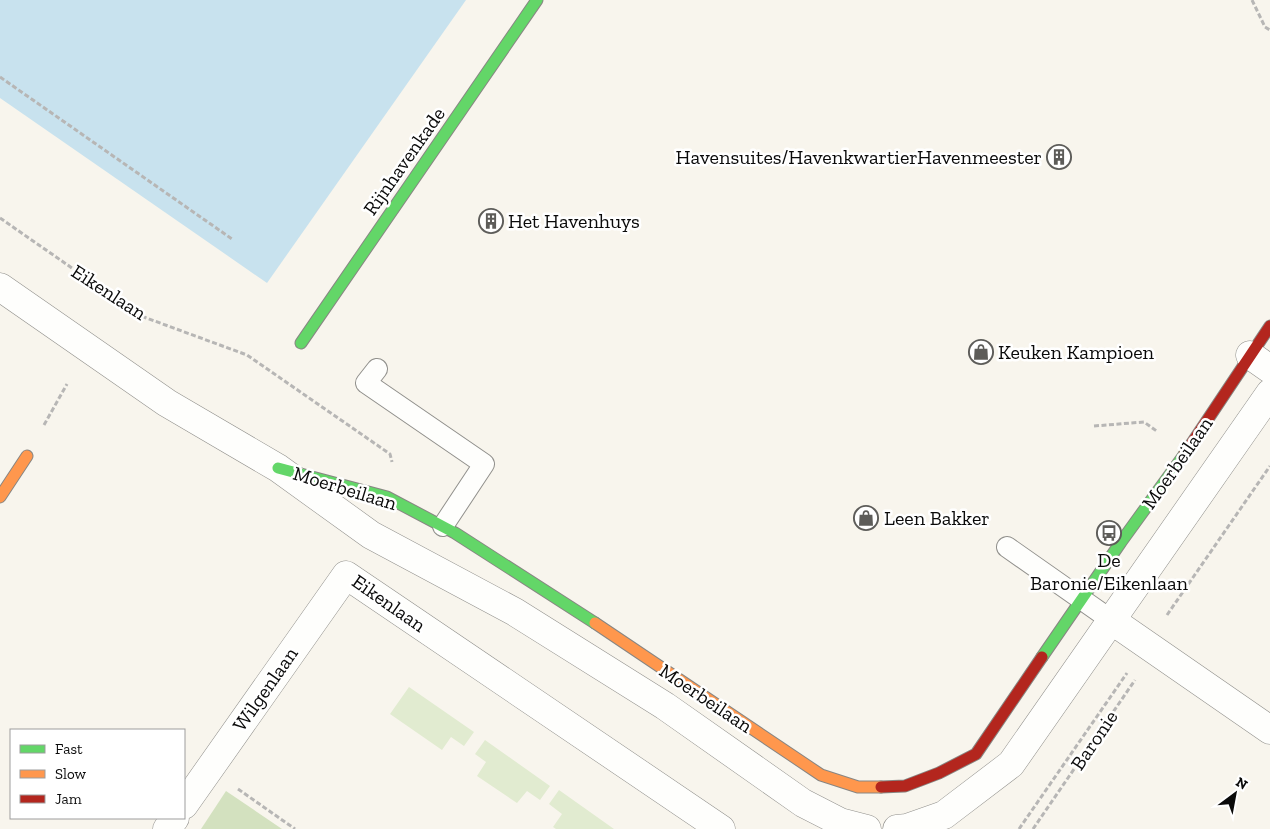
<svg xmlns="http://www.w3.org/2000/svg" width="1270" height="829" font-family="'Zilla Slab',serif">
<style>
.green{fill:#e1ebd0}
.forest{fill:#d3e1bf}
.water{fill:#c8e2ee}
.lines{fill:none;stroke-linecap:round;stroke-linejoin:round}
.lane-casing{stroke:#91908c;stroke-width:22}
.street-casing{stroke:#91908c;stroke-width:29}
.fast-casing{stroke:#888683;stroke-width:13}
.slow-casing{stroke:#888683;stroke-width:13}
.jam-casing{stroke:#888683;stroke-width:13}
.path{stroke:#b7b6b5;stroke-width:3;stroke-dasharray:5 2.5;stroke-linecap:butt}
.lane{stroke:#fefefc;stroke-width:20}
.street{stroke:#fefefc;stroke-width:28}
.fast{stroke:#63d668;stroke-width:11}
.slow{stroke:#ff974d;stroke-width:11}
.jam{stroke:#b3261e;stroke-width:11}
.labels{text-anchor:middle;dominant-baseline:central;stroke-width:5;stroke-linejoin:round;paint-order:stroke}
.poi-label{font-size:20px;fill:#0a0a0a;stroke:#fff;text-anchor:start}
.street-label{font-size:20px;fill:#0a0a0a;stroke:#fff}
</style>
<rect width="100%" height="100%" fill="#f8f5ed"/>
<path class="green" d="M409,687L474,732L464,746L451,737L442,750L390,714Z
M485,740L550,786L540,800L527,791L517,803L477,776L486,762L475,754Z
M559,790L614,829H556L553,827L562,814L549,804Z"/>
<path class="forest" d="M226,791L282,829H201Z"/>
<path class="water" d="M0,0H466L267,283L0,98Z"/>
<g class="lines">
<defs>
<path id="lane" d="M377,369L366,383L484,464L443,526
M1007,547L1111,620"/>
<path id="street" d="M0,287L167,403L278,468L371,535L515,612L665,706L803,803L840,822L867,829
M1250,355L1270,369
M1111,620L1270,730
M184,805L346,575L721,829
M167,829L175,818
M897,829L907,828L944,815L1011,764L1270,393"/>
<path id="fast" d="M301,343L537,0
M278,468L387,497L455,533L595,623
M1042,657L1121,542L1184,455"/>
<path id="slow" d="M0,497L27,456
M595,623L821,775L858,787H881"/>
<path id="jam" d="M1184,455L1270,326
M881,787L905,786L939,773L976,754L1042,657"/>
</defs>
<use href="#lane" class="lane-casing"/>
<use href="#street" class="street-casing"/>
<use href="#fast" class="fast-casing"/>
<use href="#slow" class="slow-casing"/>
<use href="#jam" class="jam-casing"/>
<path class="path" d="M1252,0L1265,27L1270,30
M0,77L232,239
M0,218L141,316L247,355L390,454L392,462
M44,425L67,384
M1094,426L1144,422L1158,432
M1167,615L1270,466
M238,789L295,829
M1019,829L1127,673
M1033,829L1135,680"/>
<use href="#lane" class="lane"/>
<use href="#street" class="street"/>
<use href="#fast" class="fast"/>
<use href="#slow" class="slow"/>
<use href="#jam" class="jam"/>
</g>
<defs>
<symbol id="building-ring" viewBox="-11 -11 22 22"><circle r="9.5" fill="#fff" stroke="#5d5c59" stroke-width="1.5"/><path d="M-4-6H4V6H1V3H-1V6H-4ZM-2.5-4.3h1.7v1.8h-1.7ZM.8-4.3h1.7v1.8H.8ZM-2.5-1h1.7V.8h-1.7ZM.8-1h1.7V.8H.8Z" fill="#5d5c59"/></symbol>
<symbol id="shop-ring" viewBox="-11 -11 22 22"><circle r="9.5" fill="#fff" stroke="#5d5c59" stroke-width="1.5"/><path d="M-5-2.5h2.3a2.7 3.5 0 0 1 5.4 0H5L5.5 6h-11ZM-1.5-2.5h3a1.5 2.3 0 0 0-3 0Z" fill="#5d5c59"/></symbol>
<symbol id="bus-ring" viewBox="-11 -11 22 22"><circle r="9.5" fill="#fff" stroke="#5d5c59" stroke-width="1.5"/><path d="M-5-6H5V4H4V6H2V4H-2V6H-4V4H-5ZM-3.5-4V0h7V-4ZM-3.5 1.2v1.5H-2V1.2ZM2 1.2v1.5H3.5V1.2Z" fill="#5d5c59"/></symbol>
</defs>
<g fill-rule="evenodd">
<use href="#building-ring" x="1045" y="143" width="28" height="28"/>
<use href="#building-ring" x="477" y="207" width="28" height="28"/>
<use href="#shop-ring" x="967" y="338" width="28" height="28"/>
<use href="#shop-ring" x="852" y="504" width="28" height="28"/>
<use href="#bus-ring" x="1095" y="519" width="28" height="28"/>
</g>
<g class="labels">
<g class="poi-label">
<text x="1042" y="157" text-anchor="end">Havensuites/HavenkwartierHavenmeester</text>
<text x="508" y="221">Het Havenhuys</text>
<text x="998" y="352">Keuken Kampioen</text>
<text x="884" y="518">Leen Bakker</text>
<text x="1109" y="560" text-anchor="middle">De<tspan x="1109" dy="23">Baronie/Eikenlaan</tspan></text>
</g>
<g class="street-label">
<text transform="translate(404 161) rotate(-55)">Rijnhavenkade</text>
<text transform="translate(109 292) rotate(33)">Eikenlaan</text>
<text transform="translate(1177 463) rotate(-55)">Moerbeilaan</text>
<text transform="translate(345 488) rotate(17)">Moerbeilaan</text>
<text transform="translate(389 603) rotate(35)">Eikenlaan</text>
<text transform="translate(265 689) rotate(-55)">Wilgenlaan</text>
<text transform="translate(706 698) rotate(34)">Moerbeilaan</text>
<text transform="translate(1094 740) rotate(-56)">Baronie</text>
</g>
</g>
<rect x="10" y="729" width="175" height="90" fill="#ffffff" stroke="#9d9d9d"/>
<rect x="20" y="745" width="25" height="8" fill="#63d668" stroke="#9d9d9d"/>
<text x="55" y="754" font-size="15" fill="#0a0a0a">Fast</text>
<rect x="20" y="770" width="25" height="8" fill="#ff974d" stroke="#9d9d9d"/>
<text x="55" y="779" font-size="15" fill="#0a0a0a">Slow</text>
<rect x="20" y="795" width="25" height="8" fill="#b3261e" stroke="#9d9d9d"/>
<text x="55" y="804" font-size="15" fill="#0a0a0a">Jam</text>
<g transform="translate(1235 794) rotate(32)" stroke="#ffffff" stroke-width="4" paint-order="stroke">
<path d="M0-4L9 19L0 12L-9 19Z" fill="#0a0a0a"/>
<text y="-8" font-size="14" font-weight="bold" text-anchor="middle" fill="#0a0a0a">N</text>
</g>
</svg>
